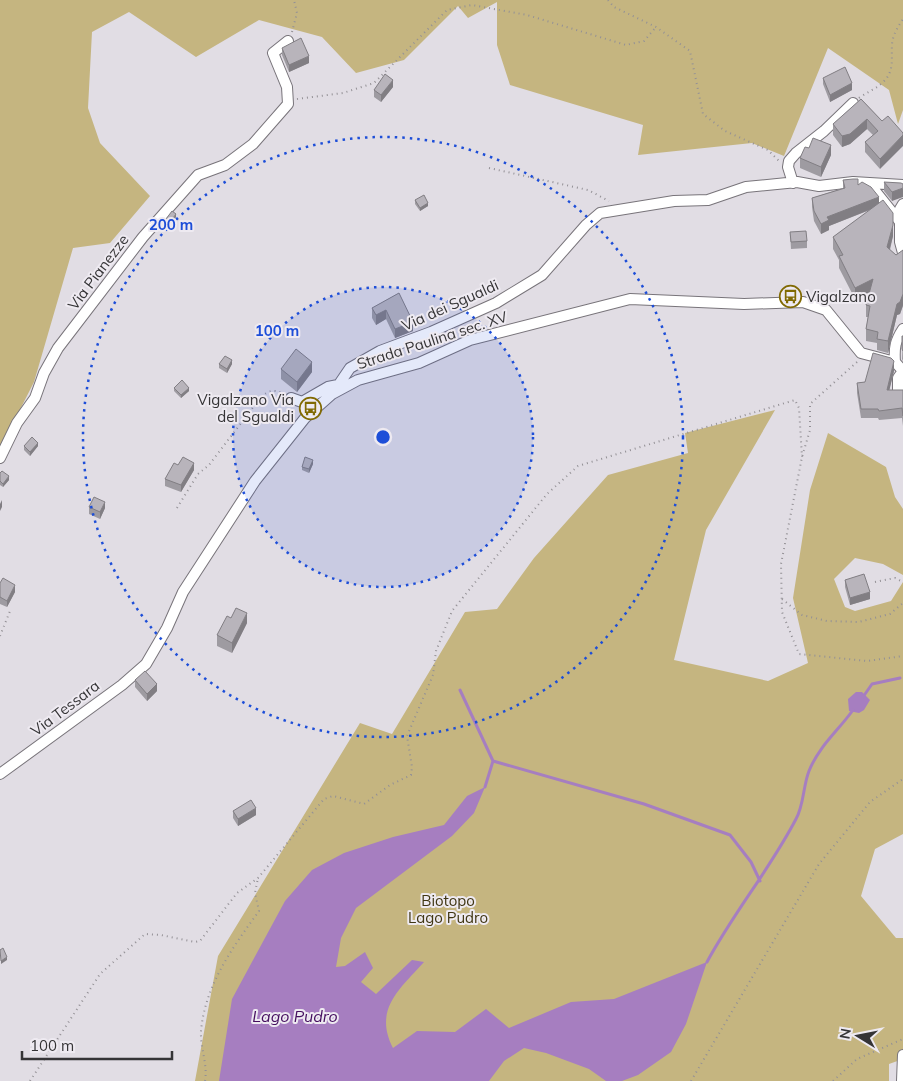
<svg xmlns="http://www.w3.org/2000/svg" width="903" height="1081" font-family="Mulish,sans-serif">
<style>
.green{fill:#c5b580}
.water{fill:#a67ec0}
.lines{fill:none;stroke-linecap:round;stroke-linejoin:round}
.stream{stroke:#a67ec0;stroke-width:3}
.minor-casing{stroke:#78747a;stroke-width:12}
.path{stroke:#939095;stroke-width:2;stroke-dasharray:1 4;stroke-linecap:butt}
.minor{stroke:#fff;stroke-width:10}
.wall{fill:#9e9ba1}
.shaded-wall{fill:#817e83}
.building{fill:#b8b4bb;stroke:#817e83}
.ring{fill:none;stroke:#1d4ed8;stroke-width:2.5;stroke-dasharray:2.5 5}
.labels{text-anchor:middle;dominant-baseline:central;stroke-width:4;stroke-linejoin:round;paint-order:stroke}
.street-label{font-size:15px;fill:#353436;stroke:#eeeaf1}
.poi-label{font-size:15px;fill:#353436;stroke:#eeeaf1;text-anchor:start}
.park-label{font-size:15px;fill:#403613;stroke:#eeeaf1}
.water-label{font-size:16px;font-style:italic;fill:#450e5f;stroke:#eeeaf1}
.centre{fill:#1d4ed8;stroke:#eeeaf1;stroke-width:2.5}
.ring-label{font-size:15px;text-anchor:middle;font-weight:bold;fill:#1d4ed8;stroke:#eeeaf1;stroke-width:4;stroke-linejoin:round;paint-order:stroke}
</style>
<rect width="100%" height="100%" fill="#e1dde4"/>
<path class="green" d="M0,0H903V110L898,124L889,90L828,48L784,156L752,143L638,155L643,125L510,85L497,45V2L468,18L458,6L404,60L356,73L322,37L259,20L196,57L129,12L92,32L88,108L100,143L150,196L110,243L73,248L34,382L0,449Z
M775,410L706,530L674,660L768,681L808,663L793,598L810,490L828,433L886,467L895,497L903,509V575L883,564L855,558L834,579L845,607L855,611L891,601L903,582V834L875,849L861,896L896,938H903V1059L889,1064V1081H195L218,956L360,723L392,734L465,612L497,609L534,558L608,475L688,453L685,433Z"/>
<path class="water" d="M856,692H862L870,700L864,710L859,713L849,711L848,699Z
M485,787L474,813L452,836L356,908L341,938L336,967L345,966L365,952L373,968L361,982L376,994L412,960L424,962C400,989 373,1009 393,1048L417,1031L455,1032L486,1009L509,1028L571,1002L614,999L707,962L686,1024L671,1052L638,1075L622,1081H606L589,1069L546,1053L524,1048L504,1061L489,1081H219L232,999L285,901L312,870L344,853L393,837L444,825L467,796Z"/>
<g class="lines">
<path class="stream" d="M460,690L493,761L485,787
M863,697L872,684L900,678
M493,761L644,804L730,835L751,862L760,881
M707,962C734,912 770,869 796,819C804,805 803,786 809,771C819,746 838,731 853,710"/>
<defs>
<path id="minor" d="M793,183L788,167L789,161L796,153L824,131L853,103
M864,185L876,192L900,222
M903,204L900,209V242L903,253
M895,362C894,348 895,341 903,329
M898,392V378L903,371
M333,393L350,368L380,351L431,332L496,303L542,275L586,225L600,213L674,201L708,200L746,187L797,182L819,186L853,182L903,185
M291,398L302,402L328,387L338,385
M0,458L17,423L35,398L44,373L58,348L143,237L198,175L225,165L253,144L288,104L287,87L273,53L288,41
M0,774L122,685L146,664L167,628L183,592L255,481L305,418L332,394L358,380L419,363L470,340L630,299L744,304L803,302L826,310L861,353L895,362L903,371
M902,1081L903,1055"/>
</defs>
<use href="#minor" class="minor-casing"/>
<path class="path" d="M608,0L614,7L656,27L690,51L703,114L725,131L768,150L779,161
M292,32L297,13L294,0
M859,98C867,92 876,89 882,83C895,72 891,59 892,44C893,34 898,27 903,19
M297,99L343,93L374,83L447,10L472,5L527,15L626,45L644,41L656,27
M489,168L588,190L609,201
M857,362L810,404V430L802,457L781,564L782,612L799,654L867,661L903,656
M177,508L198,474L209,465L261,397C268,391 273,389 282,393
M875,582L895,578L903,582
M782,599L802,615L827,621L859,622L890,614L903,603
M0,636L10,611
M30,1081L100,974L145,934L161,935L195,942L200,941L237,893L258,878L324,799L333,796L364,804L390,785L411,775L412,767L407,736L433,675L436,651L452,611L547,494L578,466L795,400L799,408L802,457
M205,1081C208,1064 200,1048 201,1031C205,985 233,947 259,911L255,893L258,878
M691,1081L819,864L870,802L903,779
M833,1081L857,1059L903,1039"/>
<use href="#minor" class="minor"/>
</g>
<path class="wall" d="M282,48L309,63L289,72L282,55Z
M823,78L852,90L830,102L823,84Z
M393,87L381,102L374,97V90Z
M861,99L882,121L880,169L865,152V142L873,135L867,129L850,144L842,147L833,135V124Z
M831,155L821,177L800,168V158Z
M843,180L858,185L879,204L893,236L890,250L896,255L903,250V306L900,314L897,315L888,353L877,350V343L866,341V329L868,317H866V305L869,292L855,299L839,268V260L833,249V237L870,210L829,226V230L821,234L814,221L812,207V198L843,188Z
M884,182L903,184L892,201L884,191Z
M415,200L428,206L420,211L415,204Z
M176,217L170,225L166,222V219Z
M790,232L807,241V248L791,249Z
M399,293L413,331L395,338L386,319L376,325L372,318V308Z
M903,336V361L902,359Z
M219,364H232L227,373L219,368Z
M281,369L312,372L297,392L281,379Z
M894,371L889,390H903V426L902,418L879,420L878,418H861L857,393V383L865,382Z
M174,388L189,391L181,398L174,391Z
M24,446H38L30,456L24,450Z
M313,464L309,473L302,470V467Z
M178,465L194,470L181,492L165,486V479Z
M0,473L9,480L3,487L0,485Z
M89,507L105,508L100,519L89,514Z
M845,580L870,599L850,605L845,587Z
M0,583L15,592L7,607L0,604Z
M231,618L247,623L232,653L217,646V635Z
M135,680L157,691L147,701L135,687Z
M233,811L256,815L238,826L233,818Z"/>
<path class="shaded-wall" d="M309,56V63L289,72V65Z
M393,80V87L381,102V95Z
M852,83V90L830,102V95Z
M867,119V129L850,144L842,147V136Z
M903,135V146L880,169V159Z
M831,145V155L821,177V167Z
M903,188V197L892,201V192Z
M879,197V206L829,226V230L821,234V224L827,217Z
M428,203V206L420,211V208Z
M176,214V217L170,225V222Z
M893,225V236L887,259V247Z
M873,279V291L855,299V288Z
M903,294V305L900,314L897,315L888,353V341L897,304Z
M386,310V319L376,325V315Z
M413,322V331L395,338V329Z
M232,360V364L227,373V369Z
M894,361V371L887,400V390Z
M312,362V372L297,392V382Z
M189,388V391L181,398V395Z
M38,443V446L30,456V452Z
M313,460V464L309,473V469Z
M194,463V470L181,492V485Z
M9,476V480L3,487V484Z
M2,500V507L0,511V504Z
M105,502V508L100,519V512Z
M15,585V592L7,607V601Z
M870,592V599L850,605V598Z
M247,613V623L232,653V643Z
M157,684V691L147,701V694Z
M256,808V815L238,826V819Z
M7,957V960L1,964V961Z"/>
<path class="building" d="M301,38L309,56L289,65L282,48Z
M845,67L852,83L830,95L823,78Z
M385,74L393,80L381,95L374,90Z
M861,99L882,121L888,116L903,133V135L880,159L865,142L878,131L867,119L850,134L842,136L833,124Z
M813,138L831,145L821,167L800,158L805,147L809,148Z
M853,179H858V185L862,182L871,187L879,197L827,217L829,220L821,224L814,211L812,198L845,188L843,180Z
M884,182L901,183L903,184V188L892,192Z
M424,195L428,203L420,208L415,200Z
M883,200L893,213V225L887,247L896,255L903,250V294L900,302L897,304L888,341L877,339L878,332L866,329L870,306L866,305L873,279L855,288L839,256L843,255L833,237Z
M172,211L176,214L170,222L166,219Z
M806,231L807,241L791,242L790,232Z
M399,293L413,322L395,329L386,310L376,315L372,308Z
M902,336H903V351L902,349Z
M296,349L312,362L297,382L281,369Z
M873,353L891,358L894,361L887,390H903V416L902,408L879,411L878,409H861L857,383L865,382Z
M225,356L232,360L227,369L219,364Z
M182,380L189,388L181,395L174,388Z
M32,437L38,443L30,452L24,446Z
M183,457L194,463L181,485L165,479L174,463L178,465Z
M305,457L313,460L309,469L302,467Z
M2,471L9,476L3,484L0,481V473Z
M94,497L105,502L100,512L89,507Z
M864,574L870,592L850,598L845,580Z
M3,578L15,585L7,601L0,597V583Z
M236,608L247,613L232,643L217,635L227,616L231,618Z
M145,671L157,684L147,694L135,680Z
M251,800L256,808L238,819L233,811Z
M3,948L7,957L1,961L0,950Z"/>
<circle cx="383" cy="437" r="150" fill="#1d4ed8" fill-opacity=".12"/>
<g class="ring">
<circle cx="383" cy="437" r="150"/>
<circle cx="383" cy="437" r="300"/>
</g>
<defs>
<symbol id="bus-ring" viewBox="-11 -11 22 22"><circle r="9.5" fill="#eeeaf1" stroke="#816a03" stroke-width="1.5"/><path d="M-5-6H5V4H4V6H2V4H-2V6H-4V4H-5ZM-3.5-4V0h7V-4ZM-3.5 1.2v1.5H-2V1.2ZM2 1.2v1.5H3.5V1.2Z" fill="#816a03"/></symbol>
</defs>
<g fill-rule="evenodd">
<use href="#bus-ring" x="778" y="284" width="25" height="25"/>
<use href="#bus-ring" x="298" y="396" width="25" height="25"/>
</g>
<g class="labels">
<g class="street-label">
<text transform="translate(98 272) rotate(-53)">Via Pianezze</text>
<text transform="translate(450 305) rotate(-24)">Via dei Sgualdi</text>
<text transform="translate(432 340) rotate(-18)">Strada Paulina sec. XV</text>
<text transform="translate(65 708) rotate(-37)">Via Tessara</text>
</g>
<g class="poi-label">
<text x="806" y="296">Vigalzano</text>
<text x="294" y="399" text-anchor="end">Vigalzano Via<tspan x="294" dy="17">del Sgualdi</tspan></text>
</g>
<g class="park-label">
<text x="448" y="900">Biotopo<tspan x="448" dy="17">Lago Pudro</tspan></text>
</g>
<g class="water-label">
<text x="295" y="1016">Lago Pudro</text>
</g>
</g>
<circle cx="383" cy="437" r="8" class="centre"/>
<g class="ring-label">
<text x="171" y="230">200 m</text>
<text x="277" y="336">100 m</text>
</g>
<g transform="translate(858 1036) rotate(280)" stroke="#eeeaf1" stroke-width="4" paint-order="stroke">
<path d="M0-4L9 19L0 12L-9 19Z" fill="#353436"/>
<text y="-8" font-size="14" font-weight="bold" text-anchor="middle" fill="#353436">N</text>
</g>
<path d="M22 1051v8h150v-8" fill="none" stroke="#353436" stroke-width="2.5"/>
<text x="30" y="1051" font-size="15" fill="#353436" stroke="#eeeaf1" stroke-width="4" paint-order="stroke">100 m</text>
</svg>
